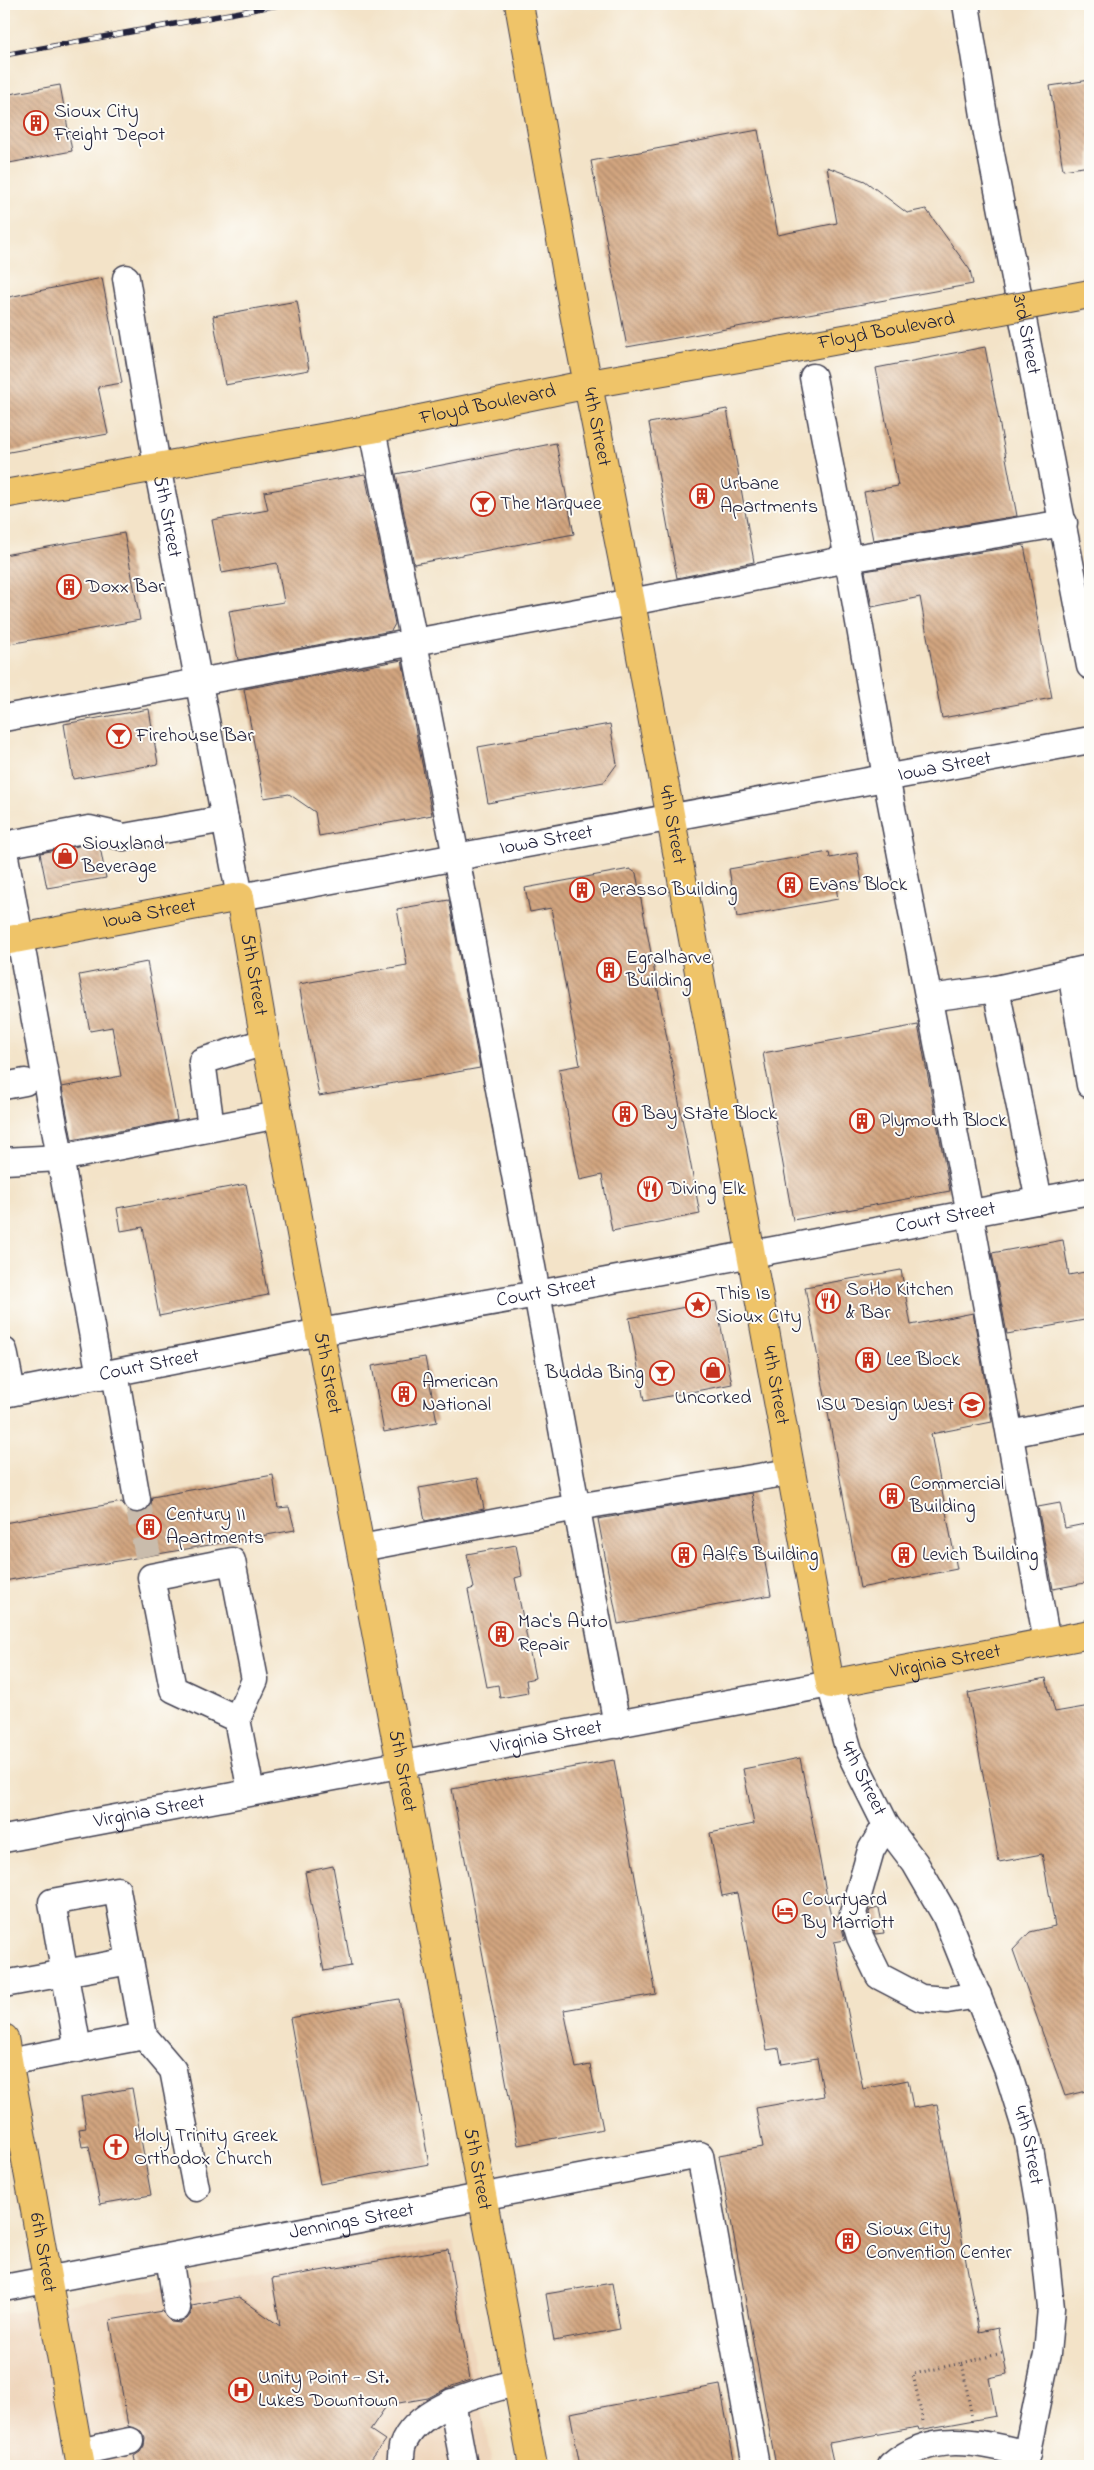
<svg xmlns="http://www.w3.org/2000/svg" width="1094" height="2470" font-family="'Indie Flower',sans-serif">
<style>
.built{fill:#efd6bc}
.building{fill:url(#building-back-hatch)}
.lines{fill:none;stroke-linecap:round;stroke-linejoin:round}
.minor-tunnel{stroke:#c9bcac;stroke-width:26;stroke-dasharray:26 13;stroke-linecap:butt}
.minor-casing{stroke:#413f50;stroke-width:29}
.major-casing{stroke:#413f50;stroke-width:30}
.path{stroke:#413f50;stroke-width:3;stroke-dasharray:1 4;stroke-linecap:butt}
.minor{stroke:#fff;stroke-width:26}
.major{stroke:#efc469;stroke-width:28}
.rail-casing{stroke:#22223b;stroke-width:5.5}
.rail{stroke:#fdfcf7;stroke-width:4;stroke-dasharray:11;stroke-linecap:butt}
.major-bridge-casing{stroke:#413f50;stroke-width:30;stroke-linecap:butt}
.major-bridge{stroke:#efc469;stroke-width:28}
.labels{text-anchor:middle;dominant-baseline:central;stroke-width:4;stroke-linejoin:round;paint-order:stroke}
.poi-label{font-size:20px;fill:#22223b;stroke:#fdfcf7;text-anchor:start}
.street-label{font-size:20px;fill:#22223b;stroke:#fdfcf7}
</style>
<defs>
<pattern id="building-back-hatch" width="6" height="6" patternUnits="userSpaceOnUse" patternTransform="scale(1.25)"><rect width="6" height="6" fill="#d2a57f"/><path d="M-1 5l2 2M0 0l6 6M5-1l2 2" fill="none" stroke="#aa8669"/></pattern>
</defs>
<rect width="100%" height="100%" fill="#fdfcf7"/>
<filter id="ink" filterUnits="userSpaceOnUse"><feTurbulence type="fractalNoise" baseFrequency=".02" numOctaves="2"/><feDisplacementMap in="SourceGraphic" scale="10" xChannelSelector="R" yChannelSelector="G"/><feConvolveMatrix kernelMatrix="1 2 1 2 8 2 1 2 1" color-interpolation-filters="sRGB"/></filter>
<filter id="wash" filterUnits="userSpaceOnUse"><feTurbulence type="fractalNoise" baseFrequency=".0096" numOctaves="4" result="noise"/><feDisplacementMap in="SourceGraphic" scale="20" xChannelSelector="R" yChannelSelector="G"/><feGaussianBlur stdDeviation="1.12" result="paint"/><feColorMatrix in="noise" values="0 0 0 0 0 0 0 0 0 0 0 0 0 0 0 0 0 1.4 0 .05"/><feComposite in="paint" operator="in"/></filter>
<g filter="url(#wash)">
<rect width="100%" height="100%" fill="#f3e3c8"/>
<path class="built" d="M453,2241L492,2466H4V2314Z"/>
<g id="blocks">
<path class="building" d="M1090,80V166L1063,170L1050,86Z
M60,85L72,151L4,164V95Z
M758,130L778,235L837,223L827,167L865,181L907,213L926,209L970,270L973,284L627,347L591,161Z
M102,278L122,383L98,387L108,434L4,453V298Z
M297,301L309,370L225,385L213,316Z
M985,347L1017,516L873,540L864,492L898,486L876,368Z
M727,409L754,562L677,578L649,423Z
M556,443L574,534L414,564L396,474Z
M365,474L395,624L391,631L238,660L229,611L284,602L277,563L222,573L212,520L268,510L264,492Z
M124,533L140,620L4,645V555Z
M1024,545L1052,698L942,718L920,597L872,607L865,571Z
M402,660L432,815L319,836L315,812L289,794L264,798L244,689Z
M149,709L158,764L73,779L64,724Z
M610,724L617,764L604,782L488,803L478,747Z
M89,844L100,847L106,878L47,888L40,853Z
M829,852L830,858L857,853L862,883L836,887L838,899L737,917L729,869Z
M630,869L636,873L700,1214L612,1231L602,1175L580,1180L559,1069L580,1065L551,908L530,912L525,888Z
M449,900L480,1068L319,1096L299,984L407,965L397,909Z
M147,962L177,1120L72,1140L62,1087L121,1076L112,1027L90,1031L79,975Z
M918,1025L950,1191L793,1220L763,1053Z
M246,1184L268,1295L159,1316L143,1227L121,1231L117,1208Z
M1063,1240L1069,1275L1090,1271V1319L1007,1334L992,1253Z
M901,1270L911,1325L973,1313L992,1422L931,1434L957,1569L860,1588L805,1287Z
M716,1301L732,1384L644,1401L629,1318Z
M425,1357L437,1422L384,1432L372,1366Z
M273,1475L278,1508L289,1507L295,1530L4,1581V1523L122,1502L126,1509L131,1513L139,1514L147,1510L151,1505L152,1497Z
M478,1478L484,1509L425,1521L419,1488Z
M752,1493L771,1595L618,1624L598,1519Z
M1060,1503L1065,1528L1090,1523V1582L1053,1589L1038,1507Z
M516,1545L522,1576L515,1578L535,1678L526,1680L528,1693L500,1698L498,1685L487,1687L468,1590L474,1588L467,1554Z
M1046,1678L1055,1712L1090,1706V2090L1065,2096L1013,1950L1030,1932L1055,1926L1042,1854L999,1862L968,1693Z
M800,1758L831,1917L839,1916L845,1940L834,1942L863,2089L908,2080L913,2108L937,2104L979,2332L998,2328L1007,2374L989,2378L996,2416L919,2430L918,2427L829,2443L834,2466H776L719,2155L763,2147L756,2108L824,2096L817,2058L782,2064L779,2048L767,2050L737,1893L722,1896L710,1833L754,1824L743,1769Z
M614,1760L656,1994L564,2010L576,2068L590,2065L603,2129L518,2145L452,1789Z
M333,1866L351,1966L324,1971L305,1872Z
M879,1908L884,1933L875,1934L869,1913L870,1910Z
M399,1999L429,2164L320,2184L290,2018Z
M132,2088L151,2195L100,2204L89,2146L82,2147L79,2129L86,2128L81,2097Z
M448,2249L470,2380L449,2387L428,2398L387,2405L370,2430L385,2440L366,2466H136L134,2456L140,2452L144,2446L145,2438L141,2431L128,2426L110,2320L162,2311L171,2322L180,2323L187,2319L191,2314L192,2306L239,2297L280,2326L272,2279Z
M612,2283L620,2329L554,2341L546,2294Z
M720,2385L735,2466H580L570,2413Z"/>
</g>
</g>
<g filter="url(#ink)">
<use href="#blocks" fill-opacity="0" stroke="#413f50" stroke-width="1"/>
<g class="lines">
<path class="minor-tunnel" d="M137,1499L148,1556"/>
<defs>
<g id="minor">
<path id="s1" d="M966,4L986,128L1090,666"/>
<path id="s2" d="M126,278L157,466L240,897L1090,740"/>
<path d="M813,377L848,559L886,777L970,1214L1047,1642"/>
<path d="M372,429L456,857L617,1725"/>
<path d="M4,718L631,602L848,559L1064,523"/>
<path d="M4,845L89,829L124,837L225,819"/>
<path d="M4,851L100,1376"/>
<path d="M1071,972L1090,1085"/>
<path d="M996,989L1090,968"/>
<path d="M929,998L996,989L1039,1201"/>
<path d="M4,1086L25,1082"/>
<path d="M211,1127L202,1061L265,1042"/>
<path d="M4,1161L60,1158L278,1115"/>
<path d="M4,1351L12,1392"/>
<path d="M115,1373L137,1499"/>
<path id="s3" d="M4,1394L320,1332L537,1294L1090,1191"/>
<path d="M1010,1434L1090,1418"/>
<path d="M361,1548L577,1507L790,1472"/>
<path d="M237,1719L173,1689L151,1577L232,1561L255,1680L237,1719L251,1792"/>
<path d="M886,1825L871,1850L853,1913L860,1937L879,1976L921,1998L947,2000L978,1995"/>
<path id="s4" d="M4,1839L830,1684L849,1751L886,1825L915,1863L945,1915L1007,2069L1028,2137L1041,2213L1051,2308L1047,2354L1024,2466"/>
<path d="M4,1984L130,1961"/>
<path d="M78,2049L52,1902L117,1890L144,2036L173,2070L196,2188"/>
<path d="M8,2062L144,2036"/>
<path d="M169,2257L177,2308"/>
<path id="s5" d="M4,2288L700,2155L756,2466"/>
<path d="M452,2402L464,2466"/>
<path d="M79,2452L130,2441"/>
<path d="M400,2466C401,2460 401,2453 402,2447C416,2406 481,2393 517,2382"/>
<path d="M891,2466C932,2430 978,2442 1027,2454"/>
</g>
<g id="major">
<path id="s6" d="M519,4L576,324L631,602L830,1684L1090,1634"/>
<path id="s7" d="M4,494L372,429L589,384L784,350"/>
<path id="s8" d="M4,941L240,897L265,1042L533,2466"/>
<path id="s9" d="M4,2038L81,2466"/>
</g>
</defs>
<use href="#minor" class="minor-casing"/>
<use href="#major" class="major-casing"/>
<path class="path" d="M962,2363L1002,2353
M923,2421L913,2374L962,2363L972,2418"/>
<use href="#minor" class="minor"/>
<use href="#major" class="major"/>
<defs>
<path id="rail" d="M4,55L284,4"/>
</defs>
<use href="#rail" class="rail-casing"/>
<use href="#rail" class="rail"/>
<defs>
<g id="major-bridge">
<path id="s10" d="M784,350L1090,294"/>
</g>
</defs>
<use href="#major-bridge" class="major-bridge-casing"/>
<use href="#major-bridge" class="major-bridge"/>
</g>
</g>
<defs>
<symbol id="building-ring" viewBox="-11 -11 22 22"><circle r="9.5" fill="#fdfcf7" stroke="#c8321e" stroke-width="1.5"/><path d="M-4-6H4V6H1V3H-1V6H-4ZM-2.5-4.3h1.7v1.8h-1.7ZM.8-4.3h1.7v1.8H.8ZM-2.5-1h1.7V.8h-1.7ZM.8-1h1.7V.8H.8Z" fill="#c8321e"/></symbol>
<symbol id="bar-ring" viewBox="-11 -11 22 22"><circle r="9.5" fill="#fdfcf7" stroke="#c8321e" stroke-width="1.5"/><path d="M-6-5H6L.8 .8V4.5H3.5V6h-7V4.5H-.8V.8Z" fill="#c8321e"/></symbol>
<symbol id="shop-ring" viewBox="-11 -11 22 22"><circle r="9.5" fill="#fdfcf7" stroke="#c8321e" stroke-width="1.5"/><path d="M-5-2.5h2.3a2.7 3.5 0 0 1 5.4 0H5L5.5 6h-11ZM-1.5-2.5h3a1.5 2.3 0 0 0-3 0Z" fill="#c8321e"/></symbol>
<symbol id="restaurant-ring" viewBox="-11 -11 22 22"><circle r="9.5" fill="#fdfcf7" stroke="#c8321e" stroke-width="1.5"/><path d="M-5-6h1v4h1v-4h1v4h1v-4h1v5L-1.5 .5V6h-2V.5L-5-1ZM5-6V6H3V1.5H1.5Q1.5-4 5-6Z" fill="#c8321e"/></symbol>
<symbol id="sight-ring" viewBox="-11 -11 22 22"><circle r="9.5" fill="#fdfcf7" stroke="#c8321e" stroke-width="1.5"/><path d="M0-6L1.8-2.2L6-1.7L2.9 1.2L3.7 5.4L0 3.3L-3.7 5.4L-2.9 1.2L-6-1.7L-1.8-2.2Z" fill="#c8321e"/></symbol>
<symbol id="university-ring" viewBox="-11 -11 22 22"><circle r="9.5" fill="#fdfcf7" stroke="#c8321e" stroke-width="1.5"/><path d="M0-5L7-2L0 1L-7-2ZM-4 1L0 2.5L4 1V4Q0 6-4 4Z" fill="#c8321e"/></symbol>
<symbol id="hotel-ring" viewBox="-11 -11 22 22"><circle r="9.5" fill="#fdfcf7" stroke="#c8321e" stroke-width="1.5"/><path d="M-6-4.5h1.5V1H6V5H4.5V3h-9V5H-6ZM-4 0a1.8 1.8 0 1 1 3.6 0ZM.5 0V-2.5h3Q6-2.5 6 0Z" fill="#c8321e"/></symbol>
<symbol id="church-ring" viewBox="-11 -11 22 22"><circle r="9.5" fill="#fdfcf7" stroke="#c8321e" stroke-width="1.5"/><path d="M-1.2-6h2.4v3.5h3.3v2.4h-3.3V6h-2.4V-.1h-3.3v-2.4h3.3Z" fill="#c8321e"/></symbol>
<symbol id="hospital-ring" viewBox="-11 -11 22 22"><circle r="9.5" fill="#fdfcf7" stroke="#c8321e" stroke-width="1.5"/><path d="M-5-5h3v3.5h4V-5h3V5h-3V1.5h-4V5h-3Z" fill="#c8321e"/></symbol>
</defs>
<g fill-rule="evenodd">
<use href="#building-ring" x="22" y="109" width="28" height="28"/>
<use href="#building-ring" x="688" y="482" width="28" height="28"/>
<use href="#bar-ring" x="469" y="490" width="28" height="28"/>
<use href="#building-ring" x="55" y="573" width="28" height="28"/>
<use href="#bar-ring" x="105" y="722" width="28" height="28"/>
<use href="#shop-ring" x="51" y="842" width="28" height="28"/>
<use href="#building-ring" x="776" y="871" width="28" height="28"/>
<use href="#building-ring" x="568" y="876" width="28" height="28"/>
<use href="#building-ring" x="595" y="956" width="28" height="28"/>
<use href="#building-ring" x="611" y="1100" width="28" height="28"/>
<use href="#building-ring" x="848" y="1107" width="28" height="28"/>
<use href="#restaurant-ring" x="636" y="1175" width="28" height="28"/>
<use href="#restaurant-ring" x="814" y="1287" width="28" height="28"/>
<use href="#sight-ring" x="684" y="1291" width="28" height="28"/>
<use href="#building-ring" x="854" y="1346" width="28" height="28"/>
<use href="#shop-ring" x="699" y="1356" width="28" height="28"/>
<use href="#bar-ring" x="648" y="1359" width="28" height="28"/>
<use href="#building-ring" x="390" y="1380" width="28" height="28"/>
<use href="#university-ring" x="958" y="1391" width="28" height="28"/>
<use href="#building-ring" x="878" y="1482" width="28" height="28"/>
<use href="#building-ring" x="135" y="1513" width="28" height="28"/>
<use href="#building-ring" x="670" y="1541" width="28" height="28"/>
<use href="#building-ring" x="890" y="1541" width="28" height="28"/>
<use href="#building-ring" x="487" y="1620" width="28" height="28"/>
<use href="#hotel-ring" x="771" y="1897" width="28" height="28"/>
<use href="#church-ring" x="102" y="2133" width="28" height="28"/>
<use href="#building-ring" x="834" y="2227" width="28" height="28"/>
<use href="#hospital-ring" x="227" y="2376" width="28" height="28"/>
</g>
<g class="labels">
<g class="poi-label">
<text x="54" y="112">Sioux City<tspan x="54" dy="23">Freight Depot</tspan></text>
<text x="720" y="484">Urbane<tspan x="720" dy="23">Apartments</tspan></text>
<text x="500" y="504">The Marquee</text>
<text x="86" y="587">Doxx Bar</text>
<text x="136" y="736">Firehouse Bar</text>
<text x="82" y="844">Siouxland<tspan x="82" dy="23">Beverage</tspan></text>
<text x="808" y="885">Evans Block</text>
<text x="600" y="890">Perasso Building</text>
<text x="626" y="958">Egralharve<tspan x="626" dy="23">Building</tspan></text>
<text x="642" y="1114">Bay State Block</text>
<text x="880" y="1121">Plymouth Block</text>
<text x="668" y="1189">Diving Elk</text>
<text x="846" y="1290">SoHo Kitchen<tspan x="846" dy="23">&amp; Bar</tspan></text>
<text x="716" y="1294">This Is<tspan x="716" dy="23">Sioux CIty</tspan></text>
<text x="886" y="1360">Lee Block</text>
<text x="644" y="1373" text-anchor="end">Budda Bing</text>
<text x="422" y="1382">American<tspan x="422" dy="23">National</tspan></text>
<text x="713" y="1398" text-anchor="middle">Uncorked</text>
<text x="954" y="1405" text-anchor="end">ISU Design West</text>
<text x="910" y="1484">Commercial<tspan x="910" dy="23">Building</tspan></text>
<text x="166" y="1515">Century II<tspan x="166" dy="23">Apartments</tspan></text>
<text x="702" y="1555">Aalfs Building</text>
<text x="922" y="1555">Levich Building</text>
<text x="518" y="1622">Mac's Auto<tspan x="518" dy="23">Repair</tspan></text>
<text x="802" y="1900">Courtyard<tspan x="802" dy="23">By Marriott</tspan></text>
<text x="134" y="2136">Holy Trinity Greek<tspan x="134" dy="23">Orthodox Church</tspan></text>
<text x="866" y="2230">Sioux City<tspan x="866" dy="23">Convention Center</tspan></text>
<text x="258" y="2378">Unity Point - St.<tspan x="258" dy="23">Lukes Downtown</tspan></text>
</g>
<g class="street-label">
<text stroke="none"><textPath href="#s10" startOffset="104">Floyd Boulevard</textPath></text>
<text stroke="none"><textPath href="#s1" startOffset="336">3rd Street</textPath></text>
<text stroke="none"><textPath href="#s7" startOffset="492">Floyd Boulevard</textPath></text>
<text stroke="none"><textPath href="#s6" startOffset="430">4th Street</textPath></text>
<text stroke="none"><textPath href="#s2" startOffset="242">5th Street</textPath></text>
<text stroke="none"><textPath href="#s2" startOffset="1346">Iowa Street</textPath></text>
<text stroke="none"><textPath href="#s6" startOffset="835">4th Street</textPath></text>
<text stroke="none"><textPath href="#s2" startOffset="941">Iowa Street</textPath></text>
<text stroke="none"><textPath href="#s8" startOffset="148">Iowa Street</textPath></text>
<text stroke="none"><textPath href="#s8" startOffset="319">5th Street</textPath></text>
<text stroke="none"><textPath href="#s3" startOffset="958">Court Street</textPath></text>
<text stroke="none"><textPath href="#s3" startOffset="552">Court Street</textPath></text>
<text stroke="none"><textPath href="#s3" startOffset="148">Court Street</textPath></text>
<text stroke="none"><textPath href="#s8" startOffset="724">5th Street</textPath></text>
<text stroke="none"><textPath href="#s6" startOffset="1405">4th Street</textPath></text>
<text stroke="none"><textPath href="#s6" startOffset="1826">Virginia Street</textPath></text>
<text stroke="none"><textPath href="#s4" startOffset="552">Virginia Street</textPath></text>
<text stroke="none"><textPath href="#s8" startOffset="1129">5th Street</textPath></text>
<text stroke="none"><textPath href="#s4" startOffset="941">4th Street</textPath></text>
<text stroke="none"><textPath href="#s4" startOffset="148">Virginia Street</textPath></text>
<text stroke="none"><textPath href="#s4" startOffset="1346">4th Street</textPath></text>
<text stroke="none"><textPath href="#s8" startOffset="1534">5th Street</textPath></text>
<text stroke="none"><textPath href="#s5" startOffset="354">Jennings Street</textPath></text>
<text stroke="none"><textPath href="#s9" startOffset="218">6th Street</textPath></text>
</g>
</g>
<rect width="1094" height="2470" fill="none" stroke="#fdfcf7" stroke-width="20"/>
</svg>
